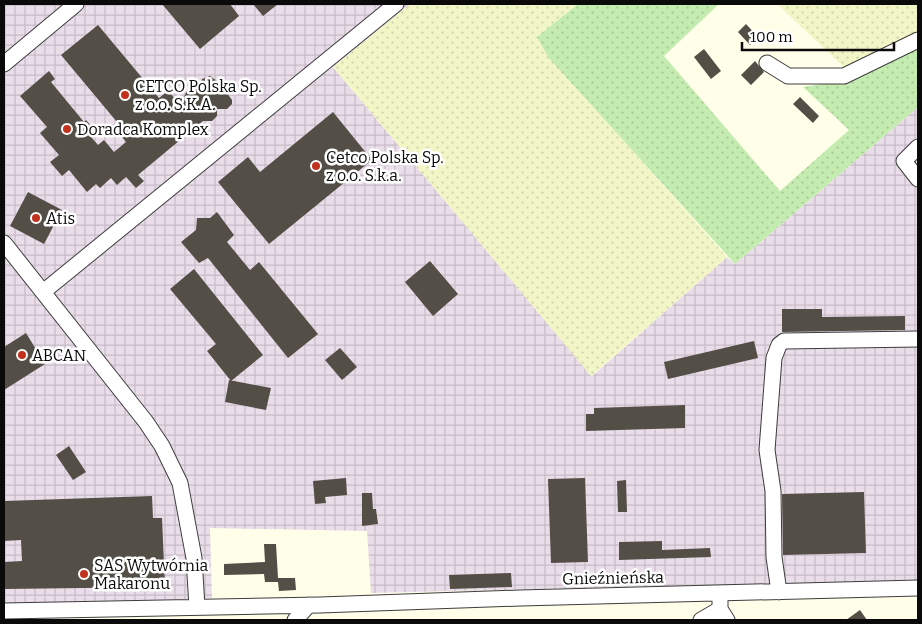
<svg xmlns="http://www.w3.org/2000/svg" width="922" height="624" font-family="Bitter,serif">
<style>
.industrial{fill:url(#industrial-grid)}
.farmland{fill:url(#farmland-dots)}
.grass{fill:url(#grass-dots)}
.building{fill:#534e46}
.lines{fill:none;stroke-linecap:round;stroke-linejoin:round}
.minor-casing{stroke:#3d3d3d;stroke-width:17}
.minor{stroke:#fff;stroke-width:15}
.poi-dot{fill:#c1311c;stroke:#fff;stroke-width:2}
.labels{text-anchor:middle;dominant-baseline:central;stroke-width:5;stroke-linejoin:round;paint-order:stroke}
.poi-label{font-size:16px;fill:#0a0a0a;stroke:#fff;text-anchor:start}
.street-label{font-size:16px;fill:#0a0a0a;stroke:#fff}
</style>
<defs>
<pattern id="industrial-grid" width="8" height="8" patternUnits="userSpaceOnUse" patternTransform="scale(1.25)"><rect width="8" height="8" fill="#eaddea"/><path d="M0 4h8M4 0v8" fill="none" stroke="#c7bcc7"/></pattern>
<pattern id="farmland-dots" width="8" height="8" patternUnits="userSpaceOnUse" patternTransform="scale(1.25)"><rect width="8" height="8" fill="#f2f6c7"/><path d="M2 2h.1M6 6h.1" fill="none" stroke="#ced2aa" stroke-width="1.8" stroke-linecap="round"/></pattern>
<pattern id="grass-dots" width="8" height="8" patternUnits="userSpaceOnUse" patternTransform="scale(1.25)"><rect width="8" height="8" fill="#c4ebb0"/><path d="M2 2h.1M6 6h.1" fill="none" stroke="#a7c896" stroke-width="1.8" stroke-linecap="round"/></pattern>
</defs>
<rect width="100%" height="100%" fill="#fffee8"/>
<path class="industrial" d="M4,4H410L333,67L592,376L727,257L735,264L918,107V582L761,587L715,585L371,593L367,531L210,528L212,598L4,607Z"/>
<path class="farmland" d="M410,4H578L537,37L548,56L727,257L591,376L333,67Z
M777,4H918V31L848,71Z"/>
<path class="grass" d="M578,4H719L664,56L780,191L849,130L803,87L843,81L918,44V107L735,264L548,57L537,37Z"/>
<path class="building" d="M162,4H230L239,16L200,49Z
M253,4H278L263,16Z
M746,24L758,37L750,45L738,32Z
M98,25L159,98L168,91L180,104L187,91L193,88H199L202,79L210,76L217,81V92L227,93L232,100V104L227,109H217V116L212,121H203L138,175L144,181L136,188L126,177L117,185L111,178L100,188L96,184L87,192L69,170L62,176L50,162L59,155L40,133L47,127L20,96L49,71L55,79L51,82L84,122L86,120L92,127L86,131L98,145L104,140L114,152L126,142L118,132L122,128L61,55Z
M704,49L721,71L711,79L694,57Z
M755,61L764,72L751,85L741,75Z
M800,97L819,116L813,123L793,104Z
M333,112L372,160L269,244L218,182L248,157L260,172Z
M28,192L62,210L44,244L10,226Z
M217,212L234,235L227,242L250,270L259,262L318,334L288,358L208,258L199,263L181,242L196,230L197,218H210Z
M430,261L458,294L433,316L405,282Z
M194,269L263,355L231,381L207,351L216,344L170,289Z
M782,309H822V317L905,316V330L782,332Z
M26,333L45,364L4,390V347Z
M754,341L758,358L668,379L664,362Z
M340,348L357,367L342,380L325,360Z
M229,380L271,388L266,410L225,402Z
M685,405V428L586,431V414H594V408Z
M69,446L86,472L73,480L56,455Z
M346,478L347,495L325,497L326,503L315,504L313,481Z
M585,478L588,562L551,563L548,479Z
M626,480L627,512H618L617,481Z
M864,492L866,553L783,555L782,494Z
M362,493H372L373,509H376L378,524L362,526Z
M152,496L153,518H162L165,587L4,589V562L22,561L21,540L4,541V501Z
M662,541V550L710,548L711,557L619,560V542Z
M264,544H276L278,578H295L296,590L279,591L278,582H265L264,574L224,575V564L265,562Z
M511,573L512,587L450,589L449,575Z
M860,610L867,620H846Z"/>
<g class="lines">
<defs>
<path id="minor" d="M767,63L788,76H844L918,40
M4,64L76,4
M918,147L904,161L918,179
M4,243L146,422L162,446L180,483L194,558L197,607
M43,292L396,4
M779,592L774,557L773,491L767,450L774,358L779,345L784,341L918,339
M720,593V609L727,620
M4,611L320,605L520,598L918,588
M295,620L309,605
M701,620L720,609"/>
</defs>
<use href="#minor" class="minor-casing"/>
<use href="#minor" class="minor"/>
</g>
<g class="poi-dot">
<circle cx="125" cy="95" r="5"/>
<circle cx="67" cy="129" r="5"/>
<circle cx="316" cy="166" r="5"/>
<circle cx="36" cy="218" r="5"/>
<circle cx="22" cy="355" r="5"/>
<circle cx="84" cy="574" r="5"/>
</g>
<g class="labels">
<g class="poi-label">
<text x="135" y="86">CETCO Polska Sp.<tspan x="135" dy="18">z o.o. S.K.A.</tspan></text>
<text x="77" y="129">Doradca Komplex</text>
<text x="326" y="157">Cetco Polska Sp.<tspan x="326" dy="18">z o.o. S.k.a.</tspan></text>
<text x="46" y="218">Atis</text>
<text x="32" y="355">ABCAN</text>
<text x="94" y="565">SAS Wytwórnia<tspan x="94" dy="18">Makaronu</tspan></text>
</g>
<g class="street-label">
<text transform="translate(613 578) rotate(-1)">Gnieźnieńska</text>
</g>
</g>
<rect width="922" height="624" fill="none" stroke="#0a0a0a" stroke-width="10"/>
<path d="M742 42v8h152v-8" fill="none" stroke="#0a0a0a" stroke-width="2.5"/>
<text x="750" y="42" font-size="15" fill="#0a0a0a" stroke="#ffffff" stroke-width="4" paint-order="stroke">100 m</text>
</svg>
